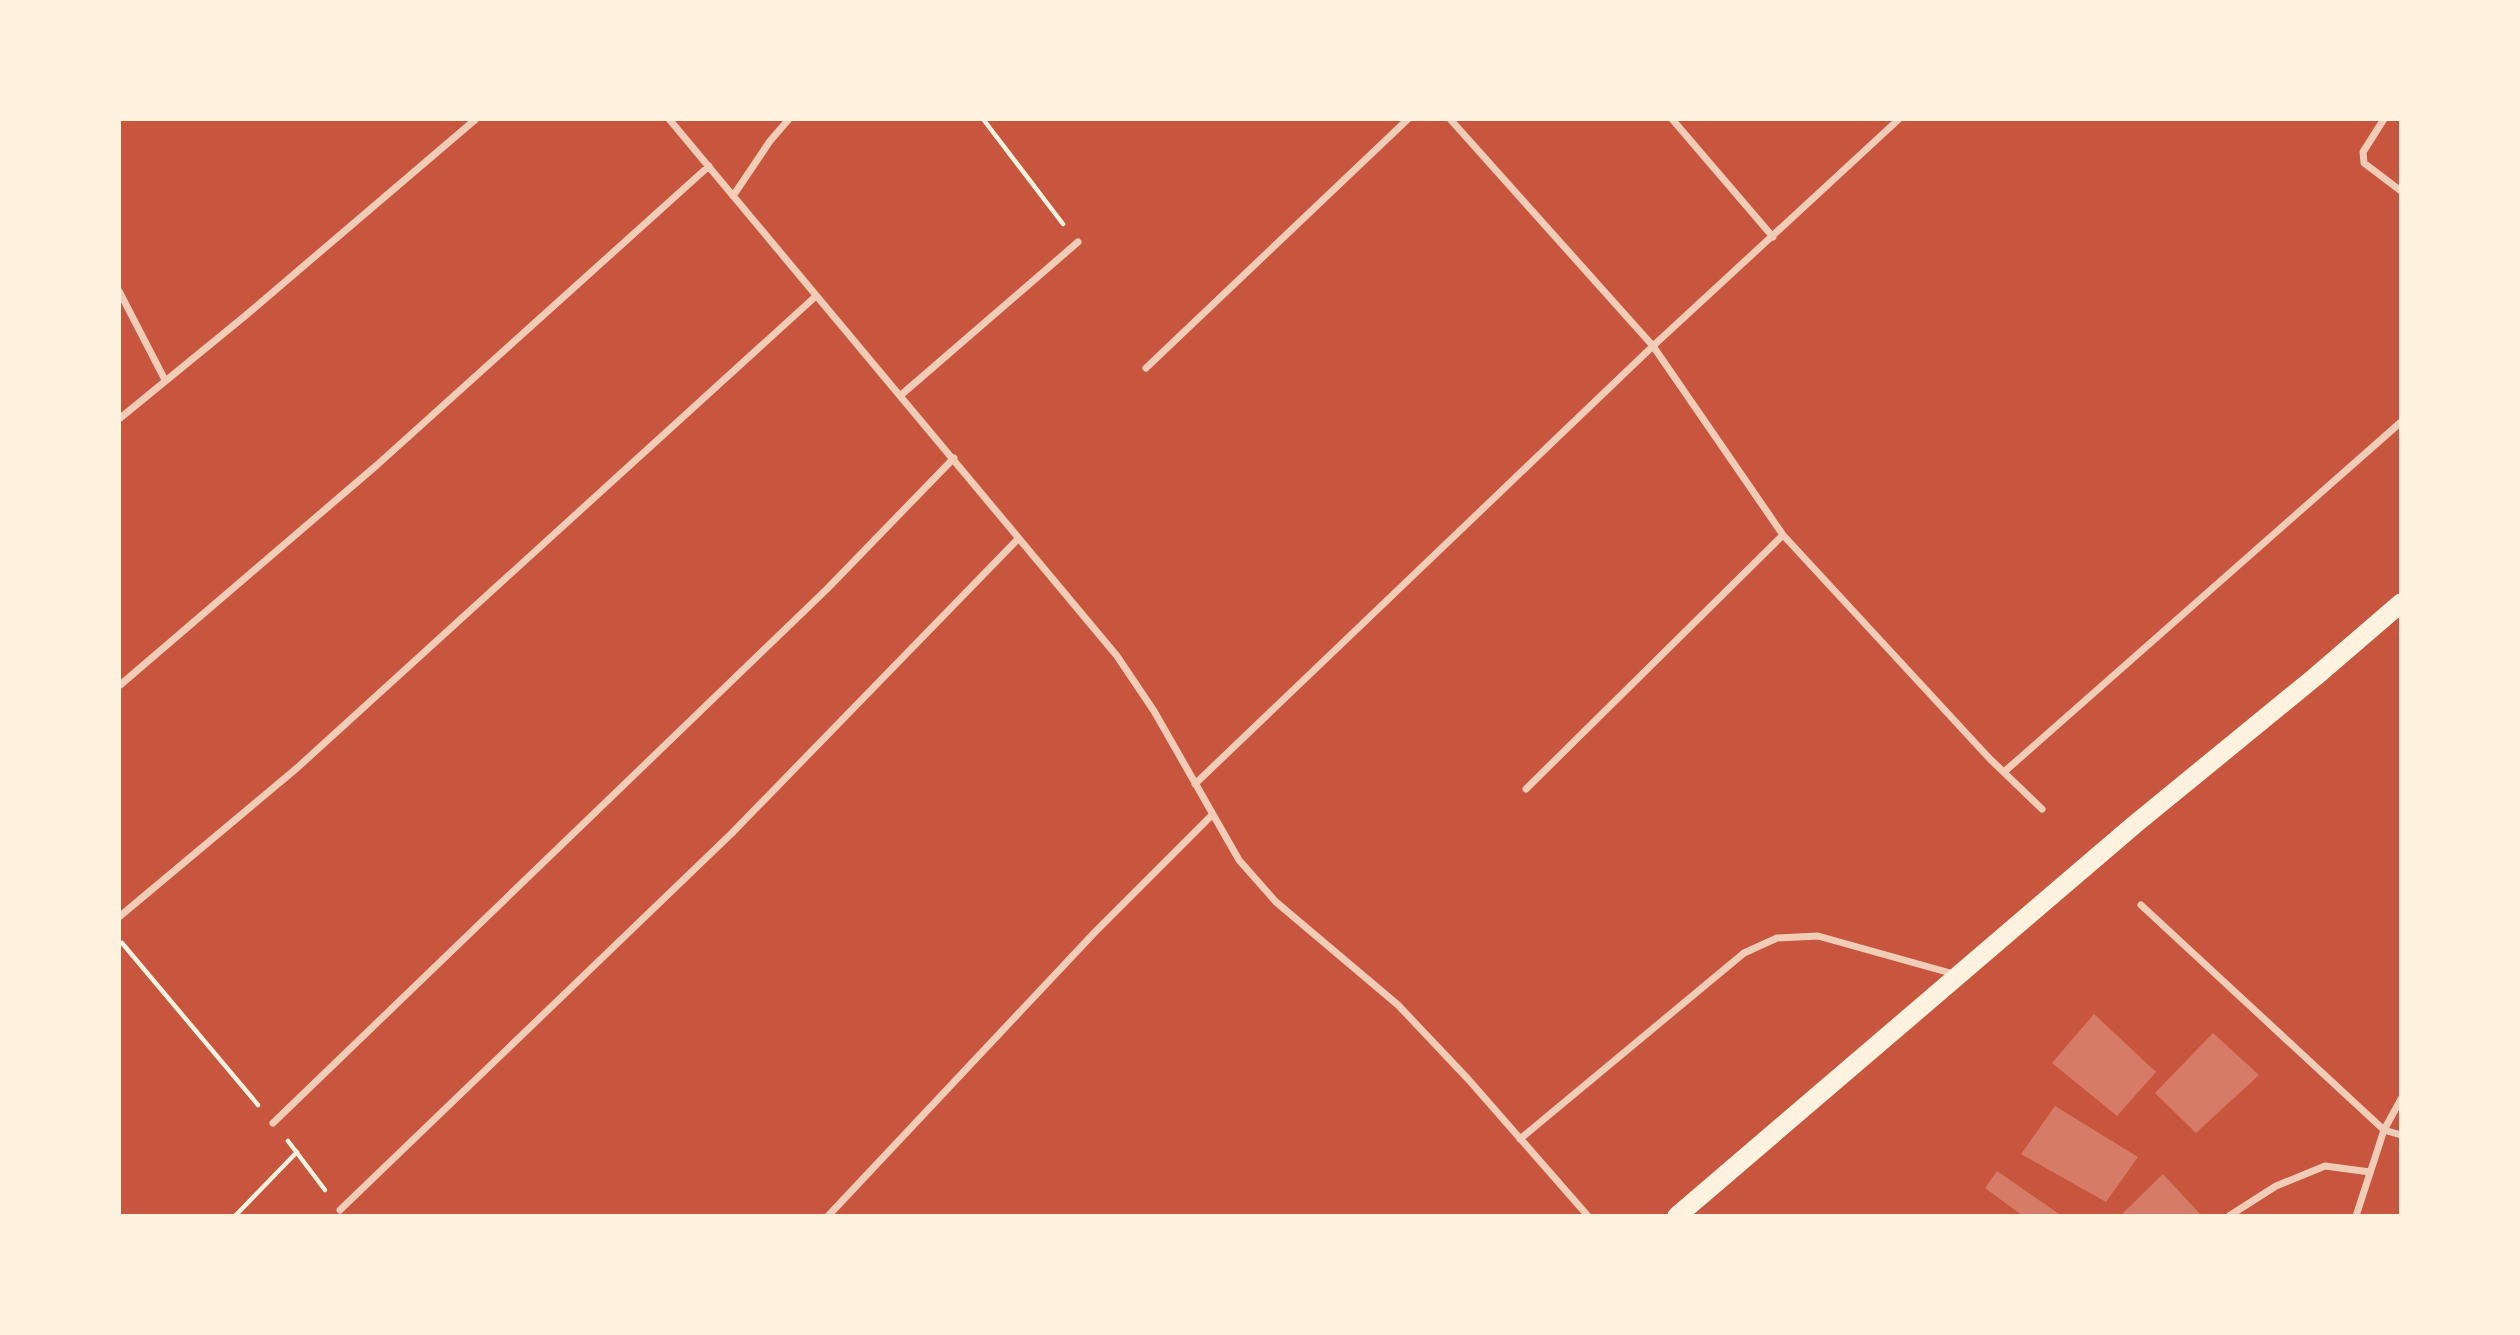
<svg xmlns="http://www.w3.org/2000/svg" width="2520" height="1335" font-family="Arial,sans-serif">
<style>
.building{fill:#d67c66}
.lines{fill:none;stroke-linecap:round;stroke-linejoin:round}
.path{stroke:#fff3e0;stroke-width:4.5}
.minor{stroke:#f1ccb7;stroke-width:7}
.trunk{stroke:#fff3e0;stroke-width:19}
</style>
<rect width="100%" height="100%" fill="#c8553d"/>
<path class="building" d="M2094,1014L2156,1072L2117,1116L2052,1063Z
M2213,1033L2259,1075L2196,1133L2155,1093Z
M2055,1106L2138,1157L2106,1202L2021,1154Z
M1997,1171L2062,1216H2023L1985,1188Z
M2163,1174L2202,1216H2120Z"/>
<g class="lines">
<path class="path" d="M983,119L1063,224
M122,943L258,1105
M288,1141L325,1190
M235,1216L297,1152"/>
<path class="minor" d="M669,119L1117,656L1154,711L1239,860L1276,902L1398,1005L1468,1079L1588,1216
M1450,119L1653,346L1783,535L1989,758L2042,809
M1672,119L1773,237
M2384,119L2363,152L2364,163L2401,191
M733,196L770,141L789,119
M119,291L165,380
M1146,368L1408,119
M901,395L1078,242
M119,419L245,316L476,119
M119,686L377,465L709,166
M2004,772L2401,422
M1195,784L1653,346L1899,119
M1526,789L1783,535
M2141,905L2384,1130L2401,1135
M119,917L297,768L816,296
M273,1123L827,589L954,458
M1520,1139L1744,953L1777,938L1818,936L1954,974
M340,1210L732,833L1018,539
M828,1216L1095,932L1212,815
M2229,1216L2276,1186L2325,1166L2370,1172
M2356,1216L2384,1130L2401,1099"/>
<path class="trunk" d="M1677,1216L2134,825L2315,677L2401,603"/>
</g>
<rect width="2520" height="1335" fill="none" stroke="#fff3e0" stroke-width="242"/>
</svg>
